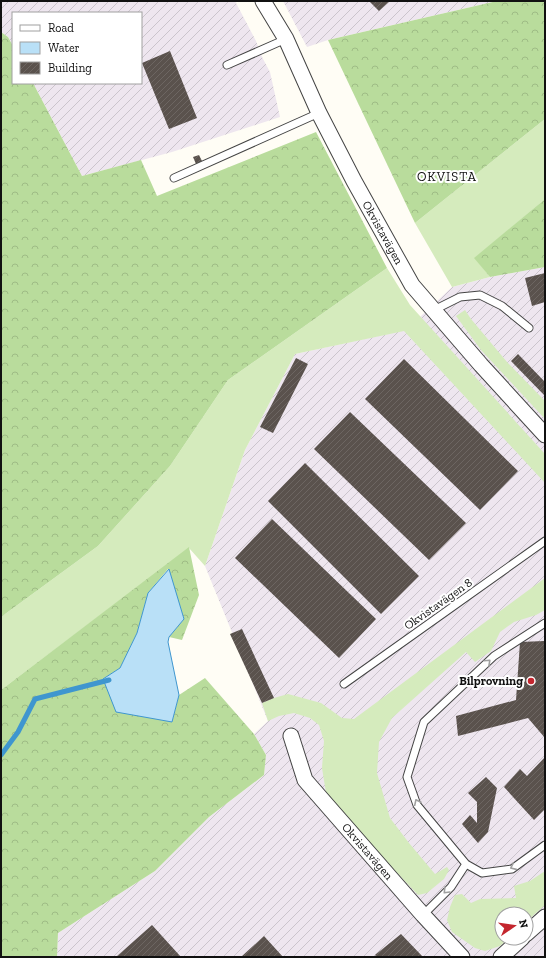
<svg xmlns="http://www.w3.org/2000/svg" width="546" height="958" font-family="'Zilla Slab',serif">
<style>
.industrial{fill:url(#industrial-furrows);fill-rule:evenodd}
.grass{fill:#d5ebbd}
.forest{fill:url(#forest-crowns)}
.water{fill:#b9e0f7;stroke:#3f96cf}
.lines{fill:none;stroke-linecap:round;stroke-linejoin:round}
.stream{stroke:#3f96cf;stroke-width:5}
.building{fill:url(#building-hatch)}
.service-casing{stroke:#444;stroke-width:9}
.minor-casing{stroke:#444;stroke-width:17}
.service{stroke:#fff;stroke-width:7}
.minor{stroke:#fff;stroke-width:15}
.oneway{stroke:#a0a0a0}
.poi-dot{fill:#c4262e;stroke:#fff;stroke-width:1.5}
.labels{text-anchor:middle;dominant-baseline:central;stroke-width:4;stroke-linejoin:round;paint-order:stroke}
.street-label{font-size:12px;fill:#111;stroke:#fff}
.poi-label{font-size:12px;font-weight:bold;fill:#111;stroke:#fff;text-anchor:end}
.neighbourhood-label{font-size:13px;letter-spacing:1px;fill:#111;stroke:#fff}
</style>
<defs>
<pattern id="industrial-furrows" width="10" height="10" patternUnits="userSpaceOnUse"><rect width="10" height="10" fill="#eee6ef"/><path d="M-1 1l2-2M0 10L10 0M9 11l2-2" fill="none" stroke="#cbc4cc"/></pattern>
<pattern id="forest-crowns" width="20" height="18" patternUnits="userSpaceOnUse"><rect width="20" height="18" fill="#b9dc9c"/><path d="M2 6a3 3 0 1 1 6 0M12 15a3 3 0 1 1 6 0" fill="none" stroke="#9ebc85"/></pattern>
<pattern id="building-hatch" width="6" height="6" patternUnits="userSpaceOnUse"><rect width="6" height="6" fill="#5a524d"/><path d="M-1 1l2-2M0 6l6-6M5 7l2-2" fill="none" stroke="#6d6662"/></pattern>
</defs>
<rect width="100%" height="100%" fill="#fffdf5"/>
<path class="industrial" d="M1,1H235L256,41L262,57L270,72L280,117L172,152L82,176L33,83H141V13H13V46L8,37L1,32Z
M283,1H497L328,40L307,47Z
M545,267V957H57L58,933L155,871L209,817L264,775L266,755L254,734L268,721L205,566L245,450L295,354L406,330L452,287L490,277ZM502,914H526V938H502Z"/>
<path class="grass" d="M545,119V199L475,258L490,277L452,287L415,223Z
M387,268L410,305L545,454V483L404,331L295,354L245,450L205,566L189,548L1,690V617L98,546L170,466L228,380Z
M465,310L471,319L507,362L545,401V419L481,350L456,316Z
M545,578V610L536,615L514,622L500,632L491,651L475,662L466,652L392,718L379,742L377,773L390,818L409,843L435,874L447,867L449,870L444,879L427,893L418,895L327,799L322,768L324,741L319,725L310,718L294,713L279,716L268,721L262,703L274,698L288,694L321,703L342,718L354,719Z
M545,871V905L526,922V914H502V938H509L500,946L485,951L475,948L452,932L447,920L450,907L455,895L462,894L471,903L480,899L516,898L514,886L530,881Z"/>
<path class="forest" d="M497,1H545V119L415,223L328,40Z
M1,32L8,37L13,46V83H33L82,176L141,160L157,196L316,132L387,268L228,380L170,466L98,546L1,617Z
M545,199V267L490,277L474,258Z
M189,547L199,595L182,640L169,637L184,619L168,569L148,593L137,633L120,668L103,679L172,722L179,695L205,678L254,734L266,755L264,775L209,817L155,871L58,933L57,957H1V690Z"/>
<path class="water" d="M169,569L184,619L169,637L168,642L179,695L172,722L116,712L103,679L120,668L137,633L148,593Z"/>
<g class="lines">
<path class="stream" d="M1,755L18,732L35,699L109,680"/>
</g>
<path class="building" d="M369,1H390L379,11Z
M170,51L197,118L169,129L142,63Z
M199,155L202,161L196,164L193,157Z
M545,273V302L532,306L525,278Z
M518,354L545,382V396L511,361Z
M296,358L308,364L273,433L260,427Z
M404,359L518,471L480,510L365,399Z
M350,412L466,523L429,560L314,449Z
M305,463L419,576L381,614L268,501Z
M272,519L376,619L339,658L235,558Z
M242,629L274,698L262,703L230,634Z
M544,641L545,661V738L528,718L458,736L456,716L516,700L520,642Z
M545,757V809L534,820L504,787L520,769L527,776Z
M486,777L497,788L488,832L478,843L462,824L470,815L477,823V802L468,793Z
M152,925L181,957H116Z
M401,934L423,957H377L375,955Z
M264,936L283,957H241Z"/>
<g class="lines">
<defs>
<path id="service" d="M227,65L286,39
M174,178L319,113
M434,310L460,297L480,295L502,306L529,328
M545,623L494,656L424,722L407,777L417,805L466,864L482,873L512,869L545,845
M344,684L545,541
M423,915L451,887L466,864"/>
<g id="minor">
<path id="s1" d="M263,1L286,39L319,113L354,181L412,285L481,365L545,435"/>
<path id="s2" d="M291,736L305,780L423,915L462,957"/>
<path d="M526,934L545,917"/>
<path d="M501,957L522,938"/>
</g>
</defs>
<use href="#service" class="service-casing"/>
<use href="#minor" class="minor-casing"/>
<use href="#service" class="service"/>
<use href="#minor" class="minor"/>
</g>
<defs><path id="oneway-chevron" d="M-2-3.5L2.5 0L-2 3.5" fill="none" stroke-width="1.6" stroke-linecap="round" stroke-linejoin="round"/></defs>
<g class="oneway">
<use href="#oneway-chevron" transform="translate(488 662) rotate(-43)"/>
<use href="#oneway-chevron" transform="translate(417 802) rotate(-116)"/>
<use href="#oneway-chevron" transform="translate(513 867) rotate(156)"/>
<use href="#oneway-chevron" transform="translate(446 891) rotate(134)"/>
</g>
<circle class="poi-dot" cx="531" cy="681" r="4"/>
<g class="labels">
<g class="street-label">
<text stroke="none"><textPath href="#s1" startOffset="261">Okvistavägen</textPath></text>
<text transform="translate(438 604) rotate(-35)">Okvistavägen 8</text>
<text stroke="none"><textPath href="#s2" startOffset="141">Okvistavägen</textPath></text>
</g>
<g class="poi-label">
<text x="523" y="681">Bilprovning</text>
</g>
<g class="neighbourhood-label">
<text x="447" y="176">OKVISTA</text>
</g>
</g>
<rect width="546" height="958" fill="none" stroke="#111111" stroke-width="4"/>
<rect x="12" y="12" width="130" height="72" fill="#ffffff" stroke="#a0a0a0"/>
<rect x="20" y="25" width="20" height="6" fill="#ffffff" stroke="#a0a0a0"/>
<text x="48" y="32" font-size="12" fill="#111111">Road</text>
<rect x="20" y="42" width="20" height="12" fill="#b9e0f7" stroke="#a0a0a0"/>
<text x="48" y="52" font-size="12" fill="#111111">Water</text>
<rect x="20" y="62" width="20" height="12" fill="url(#building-hatch)" stroke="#a0a0a0"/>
<text x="48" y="72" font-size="12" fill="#111111">Building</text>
<g transform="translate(514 926) rotate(77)"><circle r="19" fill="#ffffff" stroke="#a0a0a0"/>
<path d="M0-3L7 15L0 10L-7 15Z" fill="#c4262e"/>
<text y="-6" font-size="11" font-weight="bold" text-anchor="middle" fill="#111111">N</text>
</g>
</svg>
